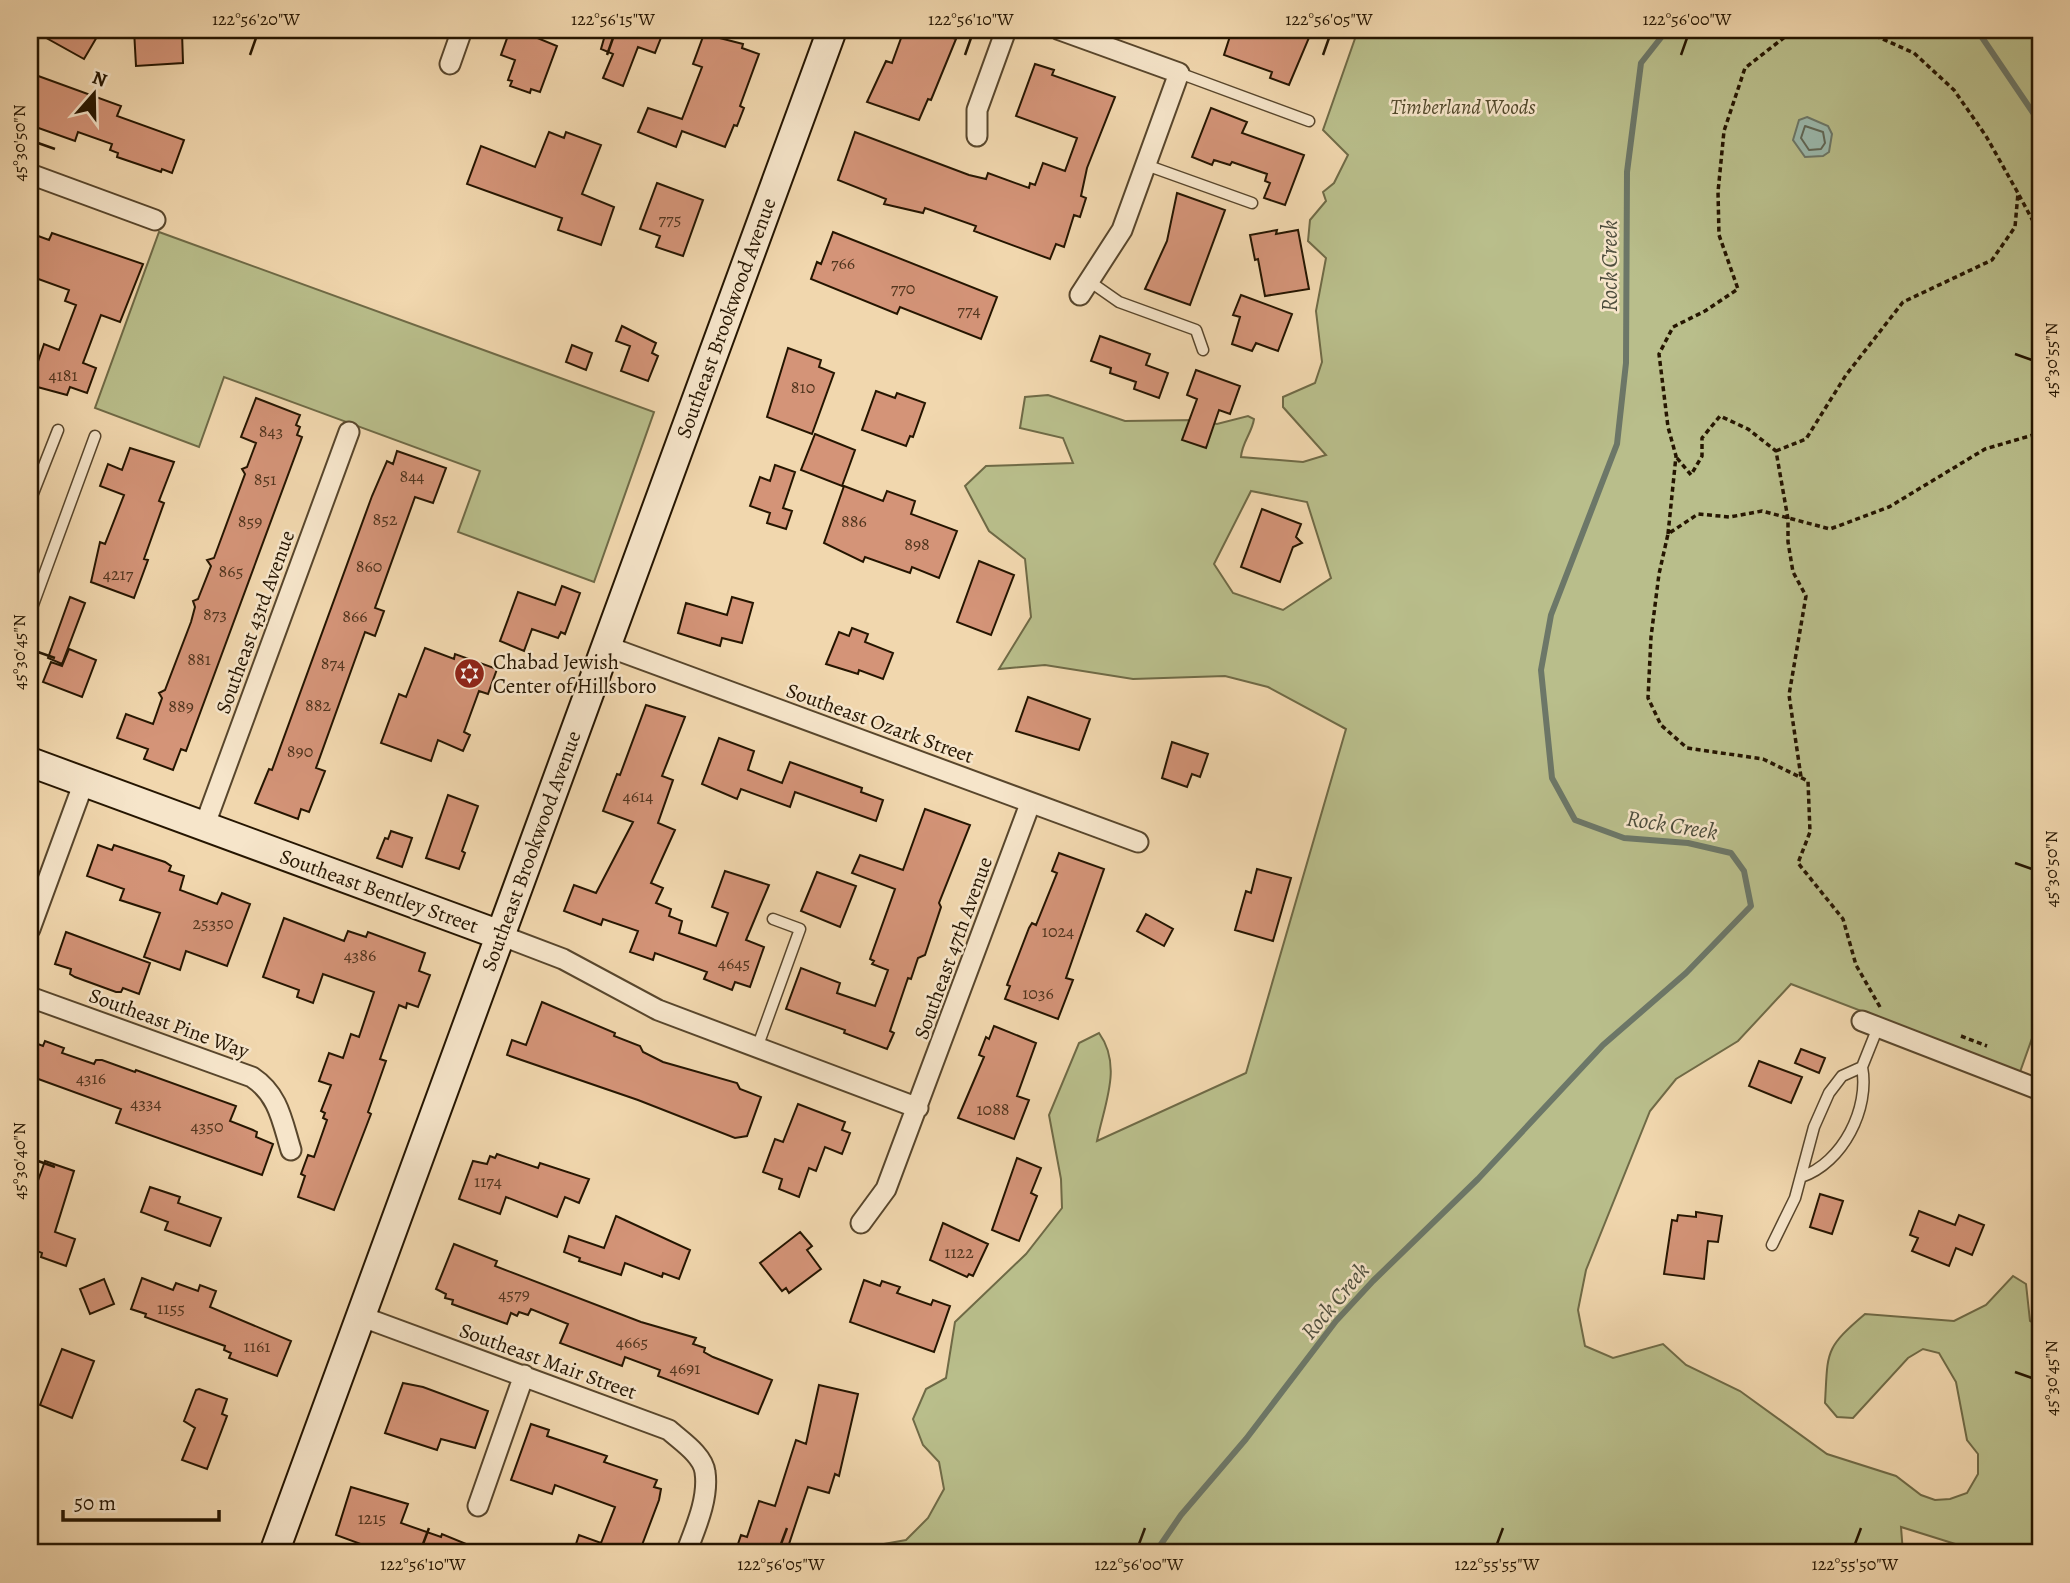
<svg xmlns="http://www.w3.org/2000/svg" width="2070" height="1583" font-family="Alegreya,serif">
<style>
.green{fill:#b9be8b;stroke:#6f6a46;stroke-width:2;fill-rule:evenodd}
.water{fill:#9bb9ad;stroke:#6c7768;stroke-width:2}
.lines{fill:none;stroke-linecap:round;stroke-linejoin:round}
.shore{stroke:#606756;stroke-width:2}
.stream{stroke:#6c7768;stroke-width:6}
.building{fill:#d49478;stroke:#251500;stroke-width:2}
.lane-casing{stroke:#58462c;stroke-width:13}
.street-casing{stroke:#58462c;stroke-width:23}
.secondary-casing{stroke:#251500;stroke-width:32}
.path{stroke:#251500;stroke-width:3.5;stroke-dasharray:5 3.5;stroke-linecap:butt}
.lane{stroke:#f6e5ca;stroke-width:10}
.street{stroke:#f6e5ca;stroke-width:19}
.secondary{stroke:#f6e5ca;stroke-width:28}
.ticks{fill:none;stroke:#251500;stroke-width:2.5}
.labels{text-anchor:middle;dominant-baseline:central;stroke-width:5;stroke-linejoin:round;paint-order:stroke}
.number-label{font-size:18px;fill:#51351e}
.park-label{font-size:21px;font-style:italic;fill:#51482a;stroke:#f6e5ca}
.street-label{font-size:21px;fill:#251500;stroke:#f6e5ca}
.poi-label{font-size:21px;fill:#251500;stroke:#f6e5ca;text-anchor:start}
.water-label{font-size:23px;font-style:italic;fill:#4e4e3d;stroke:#f6e5ca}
.neatline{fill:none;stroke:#251500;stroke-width:2.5}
.ticks-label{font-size:18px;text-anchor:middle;fill:#251500}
</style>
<rect width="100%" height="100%" fill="#f1d7ae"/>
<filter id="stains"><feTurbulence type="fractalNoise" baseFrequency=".00286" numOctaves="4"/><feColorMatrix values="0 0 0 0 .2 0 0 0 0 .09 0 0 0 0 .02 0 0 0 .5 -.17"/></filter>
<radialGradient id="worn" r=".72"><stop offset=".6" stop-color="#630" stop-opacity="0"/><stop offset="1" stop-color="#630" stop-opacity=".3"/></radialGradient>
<path class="green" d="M1358,30H2040V1016L2020,1072L1791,984L1738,1041L1676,1079L1650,1111L1586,1270L1578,1310L1585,1346L1613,1358L1663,1344L1686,1365L1740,1391L1827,1454L1896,1476L1921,1495L1935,1500L1950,1499L1967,1493L1978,1474V1454L1967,1440L1956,1382L1939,1353L1923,1349L1908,1358L1853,1418L1837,1417L1825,1403C1828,1351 1824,1349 1865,1314L1954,1321L1986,1305L2013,1276L2026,1284L2030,1321L2040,1327V1553H1984L1901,1527L1903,1553H874L884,1544L906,1540L928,1518L944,1489L939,1462L923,1445L913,1419L926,1389L946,1378L955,1322L1026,1254L1062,1208L1061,1179L1049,1115L1079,1043L1099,1033C1123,1066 1104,1105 1097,1141L1246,1073L1346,729L1268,687L1225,676L1133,679L1045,665L999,669L1031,617L1025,559L989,531L965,486L986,466L1073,463L1063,438L1020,428L1025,397L1048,395L1125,421L1196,420L1217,424L1248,416L1254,419C1252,433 1242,442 1241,457L1303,462L1326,455L1283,407V397L1315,383L1322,362L1316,311L1326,258L1308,241L1310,220L1326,201L1323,192L1334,183L1348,155L1323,130ZM1251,491L1307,502L1331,578L1283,610L1233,593L1214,564Z
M159,232L654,412L594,582L458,532L480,471L224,377L199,447L95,408Z"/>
<path class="water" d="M1807,117L1828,126L1832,134L1829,152L1823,156L1805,157L1793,140L1799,120Z"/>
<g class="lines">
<path class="shore" d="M1805,126L1823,132L1825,143L1821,149L1809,150L1801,138Z"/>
<path class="stream" d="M1977,30L2040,123
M1155,1553L1181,1515L1246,1439L1336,1321L1373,1281L1478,1179L1603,1045L1686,973L1751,906L1744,871L1731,853L1688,843L1624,838L1575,820L1552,778L1541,670L1551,615L1617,444L1626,363L1627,172L1641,63L1667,30"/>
</g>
<path class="building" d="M32,30H101L84,59Z
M134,30H156V34L182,32L183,63L136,66Z
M510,30H518L557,46L540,92L531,89L530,93L510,86L512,81L508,80L515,60L501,55Z
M596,30H664L655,53L638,47L623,86L603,78L613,54L601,49L605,35Z
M904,30H931L956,39L931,100L928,99L919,120L867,102L886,61L892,63Z
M1232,30H1301L1311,33L1289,85L1270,78L1272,72L1224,55Z
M704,34L743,44L742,48L759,54L740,106L744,108L737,126L734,125L725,147L682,131L676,147L638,132L648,108L682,119L702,67L693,64Z
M1035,64L1054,70L1052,75L1115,97L1087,168L1081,196L1086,198L1080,217L1074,215L1064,247L1056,244L1050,259L974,231L976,226L925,208L923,213L884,204L886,199L838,180L855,132L969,175L986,179L988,173L1029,188L1030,183L1035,185L1043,163L1065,171L1077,138L1016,116Z
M30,73L121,106L117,116L184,140L172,173L162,169L161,172L117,157L118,153L110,150L112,144L78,132L75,141L30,125Z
M1211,108L1247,122L1242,133L1304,155L1285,205L1264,198L1270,183L1265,181L1267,174L1232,162L1230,165L1214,160L1212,165L1192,157Z
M549,132L564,138L566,132L601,145L582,194L614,207L601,245L558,230L562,218L467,184L481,146L535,167Z
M657,183L703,200L683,256L656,247L660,236L640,229Z
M1177,193L1225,210L1190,305L1145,289L1167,241Z
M1277,230L1276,234L1298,230L1309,289L1265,296L1258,259L1255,260L1250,235Z
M833,232L997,297L981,339L900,307L897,314L811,279L817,262L821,264Z
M30,233L49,240L52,233L143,264L120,322L101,315L83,363L96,368L87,393L70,387L67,395L30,385L44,344L59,350L76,305L65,301L69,290L30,276Z
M1241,295L1292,314L1278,351L1256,343L1252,351L1232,344L1240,317L1233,315Z
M622,326L656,343L652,353L658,356L648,381L621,371L630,346L616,341Z
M1100,336L1150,354L1146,365L1168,373L1159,398L1134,389L1136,382L1110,373L1111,368L1091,361Z
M572,345L592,353L586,370L566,362Z
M788,348L821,360L819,367L834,373L812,434L767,417Z
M1196,370L1240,386L1230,414L1219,410L1206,448L1182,440L1197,399L1187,395Z
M876,391L895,398L897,393L925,403L913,437L910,436L906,446L862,430Z
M256,398L300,415L296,425L300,427L297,435L302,437L186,751L181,749L173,770L144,759L148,749L117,738L126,714L153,724L162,698L159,693L165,690L191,622L195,607L193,601L198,599L211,566L207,560L214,558L245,474L242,469L247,467L256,443L241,437Z
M815,434L855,450L842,486L801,470Z
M130,448L174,462L159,501L164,503L144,559L148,560L134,598L91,582L100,542L105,544L124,495L100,486L108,464L122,470Z
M397,451L446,468L433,503L415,497L375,608L384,611L375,636L365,632L316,768L325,771L309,812L301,809L298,819L255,803L269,769L272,770L372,496L387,461L393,464Z
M775,465L795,472L783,508L792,511L786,529L767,523L770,513L750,506L760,477L770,481Z
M844,486L883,501L887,491L915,501L911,514L957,531L939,578L912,567L910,573L865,557L863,562L824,543Z
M1262,509L1301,524L1296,537L1302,543L1293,547L1280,582L1241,567Z
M979,561L1014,575L991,635L957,622Z
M562,586L580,593L565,634L561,632L558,638L532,629L524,651L500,641L518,592L555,605Z
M70,597L85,603L62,664L48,658Z
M732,597L753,603L742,643L722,638L720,646L678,633L686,603L727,615Z
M852,628L868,634L865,642L893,653L883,679L859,670L858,674L826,664L839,632L849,636Z
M425,648L454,659L455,654L497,669L488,694L479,691L464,732L470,735L463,751L438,740L431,761L381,743L399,694L406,697Z
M69,649L96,660L82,697L43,682L51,662L62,666Z
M1028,697L1090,719L1079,750L1016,731Z
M646,705L685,717L662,776L673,780L658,823L675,830L651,883L663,888L656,903L671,909L669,916L682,921L679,933L716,946L728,913L712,907L725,871L769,885L746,940L764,947L750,987L735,982L732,990L704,979L707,972L655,953L653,960L630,952L638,931L603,919L601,925L564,911L574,885L596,893L633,822L603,811L617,774L620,775Z
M719,738L754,751L748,770L782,783L790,762L862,788L861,792L883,800L876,821L795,792L790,807L741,789L737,799L702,784Z
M1172,742L1208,754L1200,777L1192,774L1187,787L1162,778Z
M448,795L478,806L462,851L465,853L459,869L426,858Z
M925,809L970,825L939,903L941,907L925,955L918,958L911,979L908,978L890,1031L894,1033L887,1049L844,1033L845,1030L786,1009L801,968L840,983L837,993L875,1006L888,970L872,964L874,961L870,959L895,889L852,873L860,855L903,870Z
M391,831L412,838L402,867L377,858L385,838L388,839Z
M98,845L112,850L114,845L165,862L171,866L169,871L184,876L180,890L217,904L222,893L250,904L227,966L186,951L180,970L144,957L160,913L120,900L124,889L87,876Z
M1059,853L1104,869L1066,978L1073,980L1058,1019L1005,999L1010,986L1007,985L1029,928L1032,923L1036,925L1057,873L1052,871Z
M1257,869L1291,878L1273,941L1235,930L1246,891L1251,893Z
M817,872L856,886L840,927L801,911Z
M1146,914L1173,929L1164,946L1137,931Z
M284,918L344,941L348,931L366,937L368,932L425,953L419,971L430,975L418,1007L407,1003L406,1008L399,1005L380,1059L386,1061L368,1112L371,1114L334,1210L298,1197L305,1176L301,1174L308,1155L314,1157L327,1120L323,1118L325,1113L321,1111L331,1085L319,1081L329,1053L343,1058L351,1034L359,1037L374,992L323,974L313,1003L297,997L299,990L263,977Z
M66,932L150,963L139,994L123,988L121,992H116L75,977L70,974L71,969L55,964Z
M542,1002L615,1033L614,1036L640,1046L643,1052L663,1062L737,1083L740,1089L761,1097L747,1136L735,1138L638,1100L507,1055L512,1040L526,1045Z
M994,1026L1036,1043L1017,1096L1029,1100L1014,1139L958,1118L984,1057L979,1055L986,1037L989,1039Z
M30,1041L43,1046L45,1041L64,1048L62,1053L94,1064L96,1060H102L135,1072L136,1070L236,1106L230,1121L253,1130L257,1132L256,1137L273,1144L262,1175L116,1123L121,1109L30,1076Z
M1801,1049L1825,1058L1819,1073L1795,1063Z
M1759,1061L1802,1077L1791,1103L1749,1086Z
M798,1104L845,1122L842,1130L850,1133L842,1154L825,1147L816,1171L809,1168L799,1197L779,1189L782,1179L763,1172L775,1139L783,1142Z
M497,1154L538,1168L540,1163L589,1179L579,1203L565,1197L557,1217L506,1197L500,1214L459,1199L473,1161L487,1164L490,1156L495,1158Z
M1017,1158L1041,1168L1031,1193L1037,1196L1019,1241L992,1230Z
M45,1161L74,1171L55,1232L75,1239L66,1266L41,1257L42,1253L30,1248V1187L35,1189Z
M150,1187L180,1197L178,1203L221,1218L210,1246L165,1230L168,1222L141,1212Z
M1820,1194L1843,1201L1832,1234L1810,1227Z
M1919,1211L1955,1225L1959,1215L1984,1225L1972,1255L1956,1248L1949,1266L1912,1251L1918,1238L1910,1235Z
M1696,1212L1722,1216L1718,1242L1708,1241L1704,1279L1664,1274L1672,1220L1677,1221L1678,1215L1696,1217Z
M616,1216L690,1250L679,1279L663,1273L662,1277L625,1263L621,1275L579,1261L580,1258L564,1252L569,1236L604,1248Z
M943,1223L988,1244L973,1276L969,1274L967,1277L930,1260Z
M800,1232L812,1246L807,1250L821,1269L789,1293L786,1288L782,1291L760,1263Z
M454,1244L497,1261L495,1266L641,1322L696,1338L693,1344L705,1348L704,1352L713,1357L772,1380L758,1414L658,1376L660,1370L625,1357L622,1366L560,1343L568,1324L531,1309L528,1315L519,1312L517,1316L511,1313L507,1324L452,1304L453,1300L445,1298L446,1294L436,1289Z
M142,1278L173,1290L176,1283L198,1291L200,1285L216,1291L210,1307L291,1341L277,1376L229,1358L231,1353L224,1350L225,1346L145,1317L146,1314L131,1309Z
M104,1279L114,1304L90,1314L80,1289Z
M864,1280L880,1286L882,1281L900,1287L897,1293L931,1305L933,1300L950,1306L934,1352L850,1322Z
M62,1349L94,1361L72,1418L40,1405Z
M403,1383L423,1387L488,1411L475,1448L441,1439L437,1450L385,1433Z
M819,1385L858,1394L839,1476L835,1474L829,1493L808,1487L786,1553H735L741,1535L747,1537L759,1501L775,1506L796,1440L806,1444Z
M199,1389L227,1399L222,1414L227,1416L207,1469L182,1460L195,1428L184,1421L196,1390Z
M531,1424L549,1430L547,1436L607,1456L604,1462L657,1480L654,1487L661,1489L659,1500L639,1553H573L579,1535L601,1543L615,1507L555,1485L552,1494L511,1480Z
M351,1487L408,1504L401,1523L441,1537L442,1534L488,1553H385L336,1535Z"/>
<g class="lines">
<defs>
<path id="lane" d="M1179,73L1309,121
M1146,165L1252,203
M1089,281L1119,302L1196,330L1203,350
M30,501L58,430
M30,613L95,436
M757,1048L800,929L773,919
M1801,1177C1843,1163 1870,1108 1862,1067
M1772,1245L1795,1198L1814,1127L1829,1093L1842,1076L1862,1067L1878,1027"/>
<path id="street" d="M1060,30L1179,73L1122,230L1080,295
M450,64L462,30
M977,136V110L1006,30
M30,174L155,220
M606,646L1138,842
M204,827L349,432
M30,929L84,782
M500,935L563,959L658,1010L918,1108
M30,997L252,1077C279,1095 282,1121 291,1150
M1862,1021L2040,1090
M861,1223L886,1189L1030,804
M360,1316L669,1430C681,1441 703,1455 705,1472C709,1499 695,1529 686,1553
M478,1506L524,1375"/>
<path id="secondary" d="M30,762L500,935
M274,1553L832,30"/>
</defs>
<use href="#lane" class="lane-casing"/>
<use href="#street" class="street-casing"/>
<use href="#secondary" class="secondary-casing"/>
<path class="path" d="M2019,195L2040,234
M1776,451L1806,439L1846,375L1903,302L1992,260L2015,227L2018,193L1986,136L1954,90L1914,53L1878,37L1851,30
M1677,458L1691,475L1702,456V438L1720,416L1748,429L1776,451L1788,519V542L1793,572L1806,596L1789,695L1801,777
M1668,534L1676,456L1668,427L1659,354L1673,327L1705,311L1738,289L1719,235L1718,192L1724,131L1745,68L1790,33L1818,30
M1880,1007L1856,965L1843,919L1798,863L1810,832L1808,781L1763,759L1687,748L1661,725L1648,698L1651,637L1659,574L1668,534L1698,514L1730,517L1762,511L1830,529L1889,507L1985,449L2040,433
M1961,1036L1987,1046"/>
<use href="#lane" class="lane"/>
<use href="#street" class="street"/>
<use href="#secondary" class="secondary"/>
</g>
<path class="ticks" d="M250,55L256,38M607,55L613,38M965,55L971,38M1323,55L1329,38M1681,55L1687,38M38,143L55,149M2015,354L2032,360M38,652L55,658M2015,863L2032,869M38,1161L55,1167M2015,1372L2032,1378M423,1544L429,1528M781,1544L787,1528M1139,1544L1145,1528M1497,1544L1503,1528M1855,1544L1861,1528"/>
<defs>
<symbol id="synagogue-disc" viewBox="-11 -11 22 22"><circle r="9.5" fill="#8f2418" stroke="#f6e5ca"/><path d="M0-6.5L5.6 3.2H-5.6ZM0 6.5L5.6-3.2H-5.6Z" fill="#fff"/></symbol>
</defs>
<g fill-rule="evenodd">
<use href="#synagogue-disc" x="452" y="656" width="35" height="35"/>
</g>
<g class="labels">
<g class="number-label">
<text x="670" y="219">775</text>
<text x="843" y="263">766</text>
<text x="903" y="288">770</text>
<text x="969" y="310">774</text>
<text x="63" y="375">4181</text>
<text x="803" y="387">810</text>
<text x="271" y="431">843</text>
<text x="412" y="476">844</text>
<text x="265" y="479">851</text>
<text x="385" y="519">852</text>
<text x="250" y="521">859</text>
<text x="854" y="521">886</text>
<text x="917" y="544">898</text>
<text x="369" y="566">860</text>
<text x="231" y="571">865</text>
<text x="118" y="574">4217</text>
<text x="215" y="614">873</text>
<text x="355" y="616">866</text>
<text x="199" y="659">881</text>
<text x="333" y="663">874</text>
<text x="318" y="705">882</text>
<text x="181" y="706">889</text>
<text x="300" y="751">890</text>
<text x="638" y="796">4614</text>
<text x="213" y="923">25350</text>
<text x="1058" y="931">1024</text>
<text x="360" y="955">4386</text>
<text x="734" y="963">4645</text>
<text x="1038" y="993">1036</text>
<text x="91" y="1078">4316</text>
<text x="146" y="1103">4334</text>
<text x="993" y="1109">1088</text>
<text x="207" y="1126">4350</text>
<text x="488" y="1181">1174</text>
<text x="959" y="1252">1122</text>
<text x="514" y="1294">4579</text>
<text x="171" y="1308">1155</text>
<text x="632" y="1342">4665</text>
<text x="257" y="1346">1161</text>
<text x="685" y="1368">4691</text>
<text x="372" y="1518">1215</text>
</g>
<g class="park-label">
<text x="1463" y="107">Timberland Woods</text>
</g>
<g class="street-label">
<text transform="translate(726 318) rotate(-70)">Southeast Brookwood Avenue</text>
<text transform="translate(255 622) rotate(-70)">Southeast 43rd Avenue</text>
<text transform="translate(880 723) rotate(20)">Southeast Ozark Street</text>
<text transform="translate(531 851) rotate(-70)">Southeast Brookwood Avenue</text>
<text transform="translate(379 891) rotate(20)">Southeast Bentley Street</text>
<text transform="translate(953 948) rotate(-70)">Southeast 47th Avenue</text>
<text transform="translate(169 1023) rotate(20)">Southeast Pine Way</text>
<text transform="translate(548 1361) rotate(20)">Southeast Mair Street</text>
</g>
<g class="poi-label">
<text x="493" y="662">Chabad Jewish<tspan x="493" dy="24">Center of Hillsboro</tspan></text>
</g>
<g class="water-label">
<text transform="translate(1609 266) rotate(-90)">Rock Creek</text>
<text transform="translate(1672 825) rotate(9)">Rock Creek</text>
<text transform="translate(1335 1301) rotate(-50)">Rock Creek</text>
</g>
</g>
<rect width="2070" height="1583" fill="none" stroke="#f1d7ae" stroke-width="77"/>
<g transform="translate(94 94) rotate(20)" stroke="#f6e5ca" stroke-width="5" paint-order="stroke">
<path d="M0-5L12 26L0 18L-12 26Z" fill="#251500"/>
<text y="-10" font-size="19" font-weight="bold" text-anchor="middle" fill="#251500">N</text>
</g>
<path d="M63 1510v10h156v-10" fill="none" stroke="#251500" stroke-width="3.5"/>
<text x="74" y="1510" font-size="21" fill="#251500" stroke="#f6e5ca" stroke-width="5" paint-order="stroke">50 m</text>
<rect x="38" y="38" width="1994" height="1506" class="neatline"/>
<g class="ticks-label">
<text x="256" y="25">122°56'20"W</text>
<text x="613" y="25">122°56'15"W</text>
<text x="971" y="25">122°56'10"W</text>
<text x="1329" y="25">122°56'05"W</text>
<text x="1687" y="25">122°56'00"W</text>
<text transform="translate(19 143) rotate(-90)" y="6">45°30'50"N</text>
<text transform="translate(2051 360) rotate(-90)" y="6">45°30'55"N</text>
<text transform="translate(19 652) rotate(-90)" y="6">45°30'45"N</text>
<text transform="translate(2051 869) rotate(-90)" y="6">45°30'50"N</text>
<text transform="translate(19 1161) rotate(-90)" y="6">45°30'40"N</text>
<text transform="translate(2051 1378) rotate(-90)" y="6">45°30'45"N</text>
<text x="423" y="1570">122°56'10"W</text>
<text x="781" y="1570">122°56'05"W</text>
<text x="1139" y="1570">122°56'00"W</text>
<text x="1497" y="1570">122°55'55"W</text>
<text x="1855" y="1570">122°55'50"W</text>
</g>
<rect width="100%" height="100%" filter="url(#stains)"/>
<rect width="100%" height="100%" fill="url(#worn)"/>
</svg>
